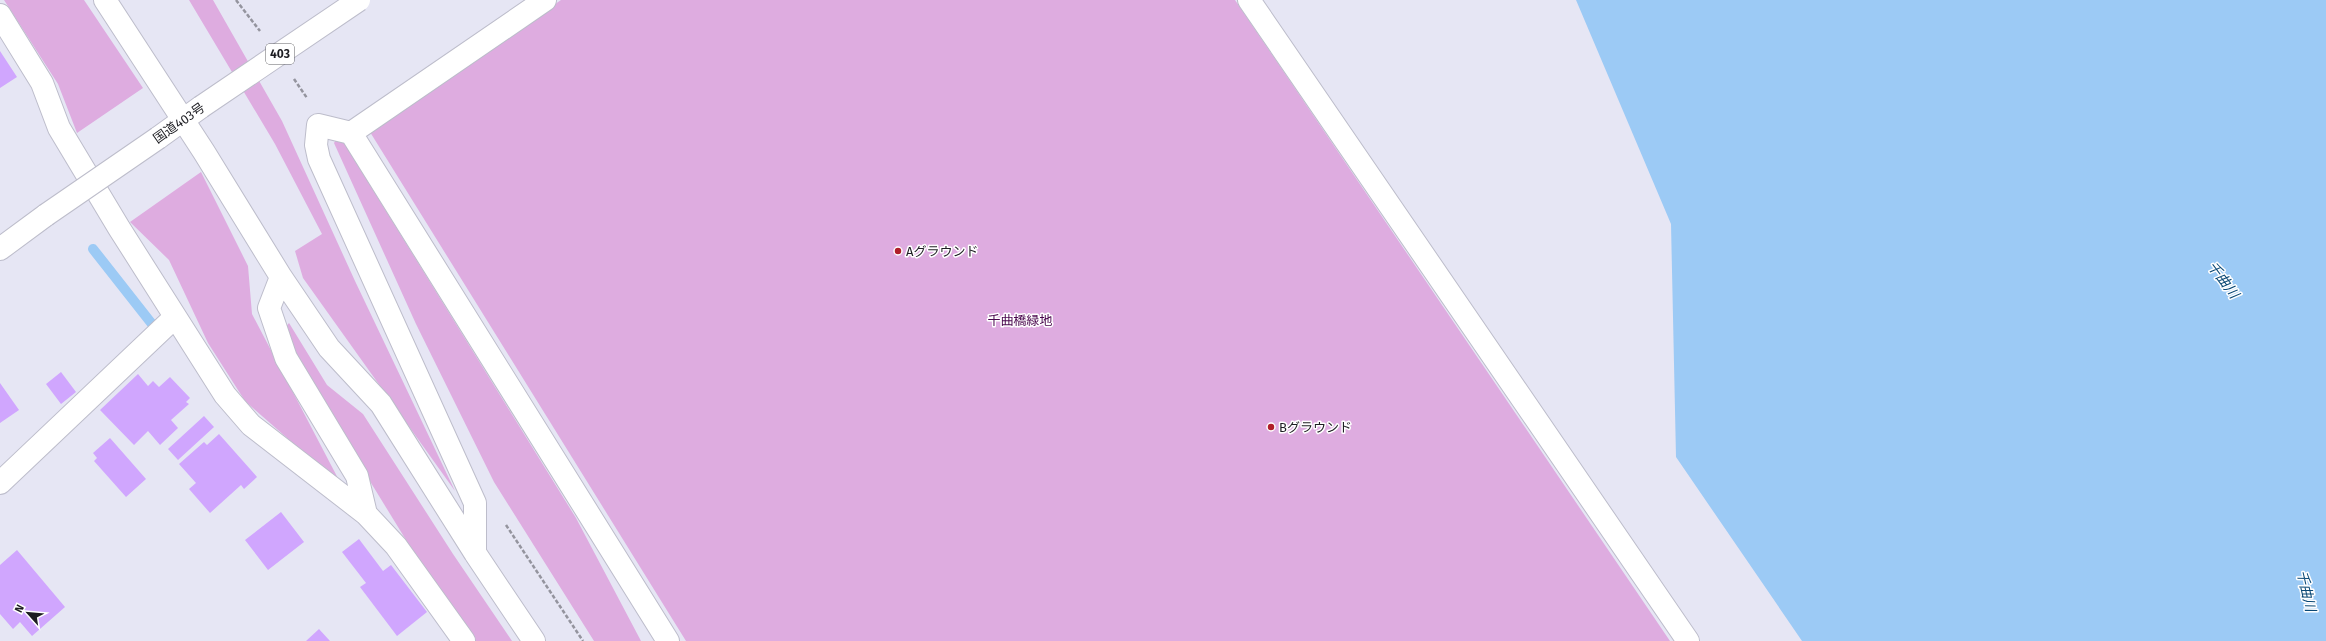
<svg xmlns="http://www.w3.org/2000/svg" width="2326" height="641" font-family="'Fira Sans','Noto Sans JP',sans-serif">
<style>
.green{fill:#deace0}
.water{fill:#9ccaf5}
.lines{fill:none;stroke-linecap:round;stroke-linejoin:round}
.stream{stroke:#9ccaf5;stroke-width:10}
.building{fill:#d0a6fe}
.minor-casing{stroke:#bdbdcb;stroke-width:24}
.highway-casing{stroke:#bdbdcb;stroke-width:24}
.path{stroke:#94949e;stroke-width:2.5;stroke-dasharray:4 2;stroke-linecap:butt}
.minor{stroke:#fff;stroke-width:22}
.highway{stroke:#fff;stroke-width:22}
.highway-bridge-casing{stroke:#bdbdcb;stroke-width:24;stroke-linecap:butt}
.highway-bridge{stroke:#fff;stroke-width:22}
.poi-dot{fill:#b01e29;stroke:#fff;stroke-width:1.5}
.labels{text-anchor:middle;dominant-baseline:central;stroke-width:3;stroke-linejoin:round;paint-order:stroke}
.shield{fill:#fff;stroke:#616164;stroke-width:1}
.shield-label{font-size:12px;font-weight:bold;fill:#1d1d22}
.street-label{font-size:13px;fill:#1d1d22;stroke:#fff}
.poi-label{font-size:13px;fill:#1d1d22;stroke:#fff;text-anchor:start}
.park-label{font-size:13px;fill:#48054c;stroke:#fff}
.water-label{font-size:14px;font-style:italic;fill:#0a4875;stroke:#fff}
</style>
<rect width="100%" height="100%" fill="#e6e6f4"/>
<path class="green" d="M4,0H84L143,88L77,133L58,84Z
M189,0H213L282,121L355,281L455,491L303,278L295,251L322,234L275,144Z
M561,0H1235L1670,641H686L370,132Z
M339,135L576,518L641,641H594L494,482L416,324L334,143Z
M201,172L248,266L252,314L342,486L245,401L208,343L169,260L130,222Z
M289,323L327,385L363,414L453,554L512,641H468L287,346L284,329Z"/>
<path class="water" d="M1576,0H2326V641H1802L1676,457L1671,224Z"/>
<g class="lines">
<path class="stream" d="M93,249L152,324"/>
</g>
<path class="building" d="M0,51L17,77L0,88Z
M61,372L76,392L61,404L46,384Z
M138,374L148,386L153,381L159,387L170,377L190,398L186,402L189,404L171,420L178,428L160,445L148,431L134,445L100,410Z
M0,383L19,410L0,423Z
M204,416L214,427L178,460L168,449Z
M219,434L257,477L244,489L241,485L210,513L189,489L196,483L179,464L204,442L207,445Z
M110,438L146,479L126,497L94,461L97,458L93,453Z
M281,512L304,542L268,570L245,540Z
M359,539L383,571L391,565L427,612L397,636L360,587L366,583L342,552Z
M17,550L65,607L32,636L20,622L13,629L0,614V565Z
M319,629L330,641H306Z"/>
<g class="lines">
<defs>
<path id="minor" d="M105,0L204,152L281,277L329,348L381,404L475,553L534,641
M1249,0L1688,641
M0,15L42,83L59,128L119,228L225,395L251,425L366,514L396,546L464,641
M351,133L668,641
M281,277L269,308L286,358L357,476L366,514
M0,483L175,317
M475,553V503L319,159L316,145L318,125L351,133L545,0"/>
<path id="highway" d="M158,138L201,107
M0,249L46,215"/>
</defs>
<use href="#minor" class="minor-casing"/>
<use href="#highway" class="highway-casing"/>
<path class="path" d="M236,0L260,31
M294,79L307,98
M506,525L583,641"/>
<use href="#minor" class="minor"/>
<use href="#highway" class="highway"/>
<defs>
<path id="highway-bridge" d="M201,107L359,0
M46,215L158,138"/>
</defs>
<use href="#highway-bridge" class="highway-bridge-casing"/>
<use href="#highway-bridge" class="highway-bridge"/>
</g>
<g class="poi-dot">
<circle cx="898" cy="251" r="4"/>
<circle cx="1271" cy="427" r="4"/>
</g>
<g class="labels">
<rect class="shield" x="266" y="44" width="28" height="20" rx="3"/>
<g class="shield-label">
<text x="280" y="54">403</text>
</g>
<g class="street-label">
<text transform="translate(179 123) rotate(-35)">国道403号</text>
</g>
<g class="poi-label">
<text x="906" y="251">Aグラウンド</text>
<text x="1279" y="427">Bグラウンド</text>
</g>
<g class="park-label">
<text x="1020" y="320">千曲橋緑地</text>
</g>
<g class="water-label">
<text transform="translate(2223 280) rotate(53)">千曲川</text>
<text transform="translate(2306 591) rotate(77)">千曲川</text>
</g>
</g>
<g transform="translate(28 613) rotate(297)" stroke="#ffffff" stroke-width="3" paint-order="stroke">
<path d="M0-3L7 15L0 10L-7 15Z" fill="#1d1d22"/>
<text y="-6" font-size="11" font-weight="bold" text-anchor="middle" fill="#1d1d22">N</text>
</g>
</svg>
